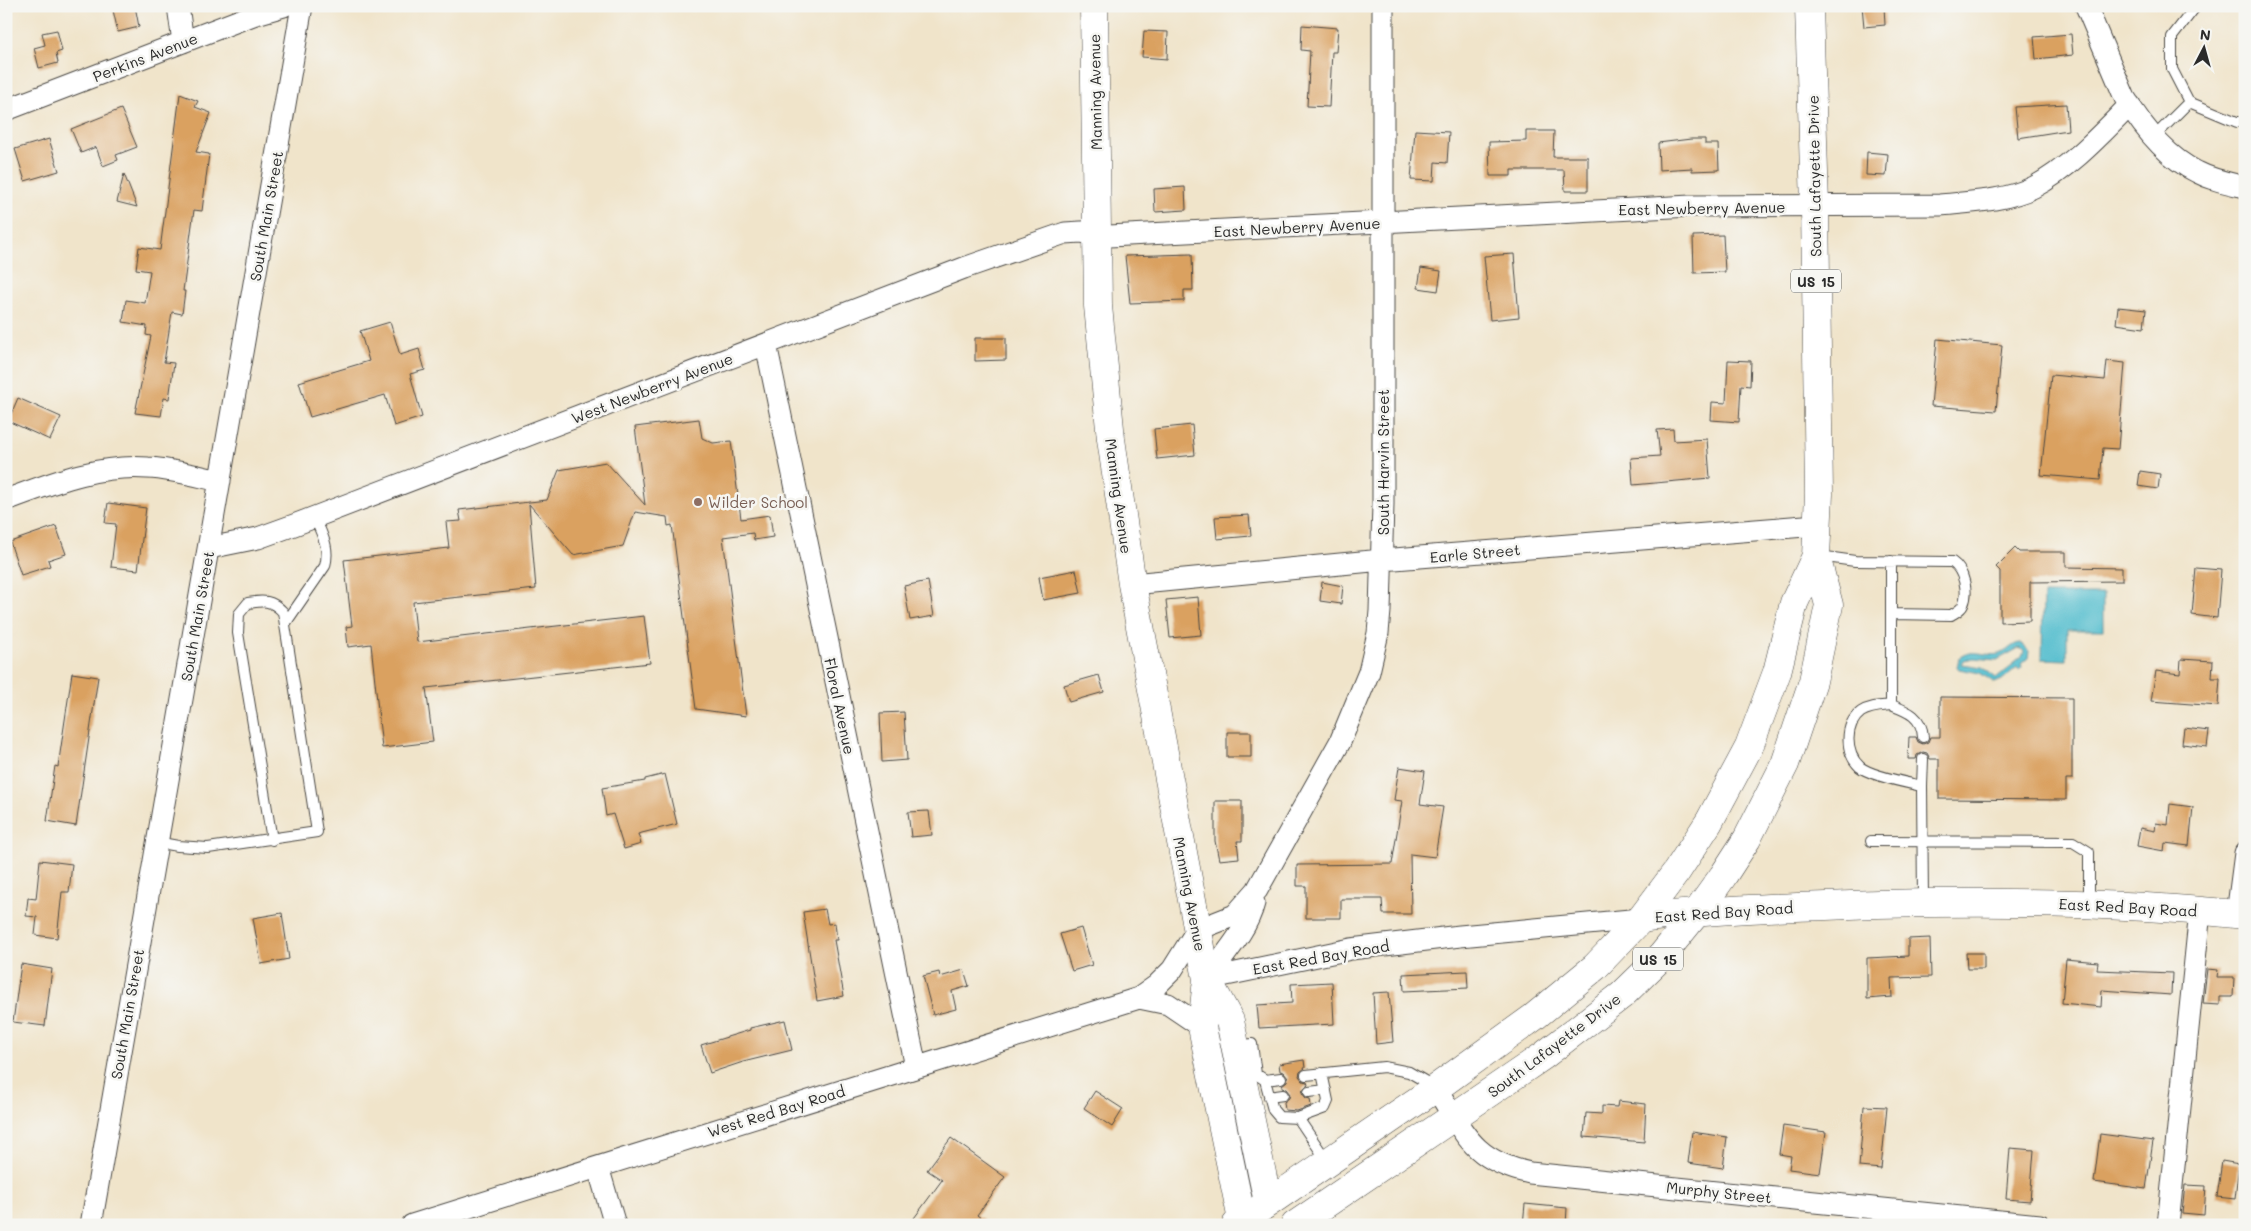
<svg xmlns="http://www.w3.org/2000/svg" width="2251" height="1231" font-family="Mali,sans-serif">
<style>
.water{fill:#52bdce;stroke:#3e747c;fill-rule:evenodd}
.building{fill:#daa161}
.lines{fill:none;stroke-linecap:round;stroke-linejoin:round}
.lane-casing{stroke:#494743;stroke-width:12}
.street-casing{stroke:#494743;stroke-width:23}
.secondary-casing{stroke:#494743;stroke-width:29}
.primary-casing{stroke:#494743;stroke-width:29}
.lane{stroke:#fff;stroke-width:10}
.street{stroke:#fff;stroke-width:21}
.secondary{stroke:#fff;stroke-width:28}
.primary{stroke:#fff;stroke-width:28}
.education-dot{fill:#8d6e63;stroke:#f6f6f2;stroke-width:2}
.labels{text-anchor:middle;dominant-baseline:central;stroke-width:5;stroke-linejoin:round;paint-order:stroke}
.shield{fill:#f6f6f2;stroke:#686867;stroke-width:1}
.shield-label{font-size:14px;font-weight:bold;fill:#2b2b2b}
.street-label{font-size:15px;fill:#2b2b2b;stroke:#f6f6f2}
.education-label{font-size:15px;fill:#785e54;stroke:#f6f6f2;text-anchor:start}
</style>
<rect width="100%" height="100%" fill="#f6f6f2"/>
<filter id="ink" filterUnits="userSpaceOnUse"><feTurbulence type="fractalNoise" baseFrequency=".02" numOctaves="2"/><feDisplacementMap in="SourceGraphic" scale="10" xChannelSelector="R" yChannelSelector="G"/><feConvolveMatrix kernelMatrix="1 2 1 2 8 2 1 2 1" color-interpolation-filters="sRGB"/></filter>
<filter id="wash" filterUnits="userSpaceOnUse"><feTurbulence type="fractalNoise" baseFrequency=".0096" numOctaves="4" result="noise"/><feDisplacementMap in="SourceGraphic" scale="20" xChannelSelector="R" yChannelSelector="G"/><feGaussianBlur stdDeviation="1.12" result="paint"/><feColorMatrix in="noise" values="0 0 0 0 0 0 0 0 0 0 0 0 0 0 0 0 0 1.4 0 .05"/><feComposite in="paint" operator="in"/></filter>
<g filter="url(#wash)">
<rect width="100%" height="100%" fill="#f0e4ca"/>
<path class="water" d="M2043,594H2103V630H2067V660L2042,659Z
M2021,643L2029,651L2028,658L2021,664L2022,667L2019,670L2017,667L2002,680L1995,683L1980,673L1959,669L1957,667L1959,658C1972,647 1985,657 1999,654C2008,652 2012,643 2021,643ZM2019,648L2024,651L2022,657L1996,678L1982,667L1962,664L1964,660L1974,658L1997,660Z"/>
<g id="blocks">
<path class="building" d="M112,6H135L139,27L118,32Z
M1862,6H1884L1885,25L1864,27Z
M1302,25L1338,28L1336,52H1332L1329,107L1307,106L1310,51L1301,50Z
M57,30L62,51L56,53L58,63L39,68L34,48L45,45L42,33Z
M1144,31L1168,32L1167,59L1142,57Z
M2071,34L2073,55L2036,59L2034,37Z
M180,94L198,101L195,107L211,113L196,152L209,154L202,211L194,210L183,291H185L182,314L172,312L164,362L174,363L169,399L164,398L161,416L135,413L151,336L146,335L147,326L123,322L126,300L145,303L150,271L136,269L139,247L160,250Z
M2066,104L2068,130L2018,138L2015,107Z
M121,109L137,147L116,155L118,160L103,166L96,147L81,153L71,129Z
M1415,130L1449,132L1447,163L1435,162L1434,181L1411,180Z
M1526,131H1554L1553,157H1588V191H1565L1564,170H1511V176H1490L1489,142L1526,141Z
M49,139L59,171L25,181L15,149Z
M1691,139H1705V144H1718L1719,170L1692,171V168L1659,170L1658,143Z
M1867,152L1888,154L1886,176L1866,175Z
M124,174L137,207L117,202Z
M1185,187L1186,210L1155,212L1154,189Z
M1723,235L1725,272L1694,273L1693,236Z
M1192,254L1193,290H1184V301L1130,303L1125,256Z
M1514,254L1519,317L1490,320L1484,256Z
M1421,268L1441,271L1438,291L1418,288Z
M2118,307L2146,310L2144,328L2116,324Z
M390,322L400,355L419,349L425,370L410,374L422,417L394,426L385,395L310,417L299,382L369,361L360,331Z
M975,338H1006V360L975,361Z
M1937,339L2002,345L1996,411L1931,406Z
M1728,360L1751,361L1750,386L1741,385L1739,422L1711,420L1712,402L1726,403Z
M2107,361L2125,363L2118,449L2103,448L2100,480L2041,475L2051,375L2105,380Z
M18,398L61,417L50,440L8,421Z
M699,419L702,438L713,443L731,441L741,519L770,515L773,537L754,540L753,533L723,537L746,716L696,709L672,525L668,526L667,517L635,512L623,546L573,555L529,504L536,589L413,602L417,642L644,616L650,663L426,688L433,742L382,748L371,644L348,647L346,627L352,626L344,560L449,548L446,522L461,521L459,510L547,500L559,470L606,462L645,505L635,427Z
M1192,425L1195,455L1157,459L1154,429Z
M1673,429L1674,441L1707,439L1710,478L1633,485L1631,458L1660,456L1657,430Z
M2140,471L2160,474L2158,489L2138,486Z
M108,503L146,508L138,570L111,567L116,524L105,523Z
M1249,515L1251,536L1217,539L1215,517Z
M56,526L66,554L48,560L50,566L21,575L10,542Z
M2015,548L2019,552H2066V567L2122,568V581L2030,582V621L2000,622V571L1996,567Z
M2196,568L2221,570L2217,618L2192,615Z
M1076,570L1081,593L1043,600L1039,577Z
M928,581L934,616L910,620L904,586Z
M1322,582L1343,586L1341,604L1320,601Z
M1198,597L1201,635L1170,638L1166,600Z
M2181,659L2213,661L2212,678H2220L2218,706L2151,701L2156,671L2180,674Z
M72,673L98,677L76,826L47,821L55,766L58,767Z
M1099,675L1104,692L1069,702L1064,685Z
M1940,697L2072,698V779H2066V800L1939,799V759H1930L1927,753L1923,752L1917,755L1916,759H1908L1909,737H1916L1918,742L1923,744L1928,742L1930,737H1940Z
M904,712L907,760L882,762L880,713Z
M2184,728L2209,731L2207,747L2182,744Z
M1227,732H1251V757H1227Z
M1399,767L1425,771L1420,804L1443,807L1435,857L1410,854L1411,914H1383L1382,899H1341V918H1306V886H1297V865L1392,864L1402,801L1394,800Z
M665,774L677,824L638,834L641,844L624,849L613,814L606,816L602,788L645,781V779Z
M1215,801H1242V841H1237L1239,858L1219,860L1215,841Z
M2170,804L2193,807L2189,846L2165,843L2164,851L2137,846L2140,828L2155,831L2156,823L2168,825Z
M929,811L932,835L911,837L908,812Z
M40,860L72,864L69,892H62L57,938L35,935L37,917L26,916L28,898L36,899Z
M825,909L828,924L835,923L837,940H834L844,996L817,1001L803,912Z
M282,913L289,959L261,964L253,918Z
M1081,928L1092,965L1072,971L1060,934Z
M1930,938L1931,977L1891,978L1892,997L1867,999V958L1908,956V939Z
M1966,953H1984V969H1967Z
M2066,959L2098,962L2097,970L2172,973L2171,995L2102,990L2101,1007L2062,1003Z
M21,964L52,969L45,1026L13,1022Z
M2207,969L2218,970L2217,977H2234L2233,997H2220V1005L2203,1004Z
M964,970L969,986L952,991L956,1009L933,1015L923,976L939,972L940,977Z
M1467,971L1468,988L1404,991L1403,974Z
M1332,982L1334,1024L1259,1028L1257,1005L1292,1003L1291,984Z
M1389,992L1393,1042L1376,1044L1373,993Z
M785,1020L792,1050L743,1062L710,1073L701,1045L750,1030V1028Z
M1304,1060L1305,1068L1300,1072L1299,1076L1303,1081L1307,1082L1308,1085L1303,1089L1302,1093L1306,1098L1310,1099L1311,1106L1297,1111L1285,1110L1284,1102L1289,1098L1290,1094L1286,1089L1282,1088V1085L1287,1081L1288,1077L1284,1072L1280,1071L1279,1064Z
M1095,1091L1123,1109L1112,1127L1084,1108Z
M1618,1101L1646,1104L1644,1142L1584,1137L1586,1113L1602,1114V1106L1617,1107Z
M1864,1106L1887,1107L1881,1169L1859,1167Z
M1783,1126L1826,1132L1820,1173L1789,1169L1791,1156L1779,1154Z
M1692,1132L1727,1137L1723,1168L1688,1163Z
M2100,1134L2153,1141L2146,1189L2094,1182Z
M951,1138L1005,1177L977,1215L990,1225H909L942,1180L927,1170Z
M2010,1148L2034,1150L2030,1201L2006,1199Z
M2222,1161L2239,1164L2235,1199L2217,1197Z
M2185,1185L2206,1186L2204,1215L2182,1213Z
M1525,1204L1567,1208L1566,1225H1523Z"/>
</g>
</g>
<g filter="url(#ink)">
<use href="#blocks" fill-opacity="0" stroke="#494743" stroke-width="1"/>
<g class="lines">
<defs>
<path id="lane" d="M2189,102L2172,69V37L2196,6
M2154,137L2189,102L2237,122H2245
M1819,556L1855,561L1952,562C1964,570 1969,592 1963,605C1961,610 1956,612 1951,615L1891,614V561
M1891,614V705C1881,706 1870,706 1861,712C1844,725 1845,753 1860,767C1871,776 1908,783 1922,786L1923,901
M285,624L325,566C330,547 322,535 315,518
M1891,705C1907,711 1922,716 1923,737
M1922,786L1923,759
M1871,841L2073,842L2089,852V903
M156,842L178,846L208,848L317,832L283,612C272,600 263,600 248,603L239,614L238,633L272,840
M1235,1047L1252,1044L1256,1074L1265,1080L1281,1078
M1322,1073L1328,1101L1325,1108L1298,1118L1327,1161
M1306,1075L1384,1067L1409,1072L1435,1087
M1265,1080L1273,1110L1279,1117L1298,1118
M1309,1092L1326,1090
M1269,1097L1283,1095"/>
<path id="street" d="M178,6L183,42
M2086,6L2125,98C2142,126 2166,157 2197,172C2212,180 2228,183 2245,187
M6,110L253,15L284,6
M766,344L916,1067
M6,500C52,483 98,464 148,468C172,469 197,476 220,481
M209,548L258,538L294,525L964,268L1065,233L1081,232L1109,236L1691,206L1940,205C1970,202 2006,201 2034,187C2071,167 2100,135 2130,105
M1132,584L1382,560L1817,525
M2237,914L2245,853
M1207,979L1351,949L1460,936L1641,919
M1207,979C1223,956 1247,931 1254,903
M1139,998L1168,1004L1202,1027
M1436,1088C1465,1134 1472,1160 1530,1173L2040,1225
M598,1167L615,1225
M91,1225L302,6
M412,1225L1139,998L1157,985L1172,970L1197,930L1235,915L1257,890L1340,742L1369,672L1378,633L1380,611L1383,504V6
M2168,1225L2200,911"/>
<path id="secondary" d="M1094,6L1098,306L1111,439L1132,584L1207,979L1202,1027L1242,1220
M1641,919C1720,908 1799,907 1878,904C2001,901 2123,902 2245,915
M1207,979L1230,1021L1268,1202"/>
<path id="primary" d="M1236,1225L1436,1088L1534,1017L1595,967L1641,919L1677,871L1709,822L1749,747L1777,672L1794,603L1816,556
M1295,1225L1543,1056L1622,995L1659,959L1698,911L1723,876L1747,839L1785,764L1813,681L1829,605L1816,556L1819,494L1815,206L1809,6"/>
</defs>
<use href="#lane" class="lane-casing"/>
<use href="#street" class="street-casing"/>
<use href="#secondary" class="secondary-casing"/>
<use href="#primary" class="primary-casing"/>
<use href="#lane" class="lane"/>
<use href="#street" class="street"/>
<use href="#secondary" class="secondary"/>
<use href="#primary" class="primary"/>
</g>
</g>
<circle class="education-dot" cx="698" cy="502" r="5"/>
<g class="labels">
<g class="shield">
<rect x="1791" y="269.5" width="50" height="23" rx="4"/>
<rect x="1633" y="947.5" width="50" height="23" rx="4"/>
</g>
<g class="shield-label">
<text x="1816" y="281">US 15</text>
<text x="1658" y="959">US 15</text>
</g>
<g class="street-label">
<text transform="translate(145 57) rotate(-21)">Perkins Avenue</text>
<text transform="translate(1095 92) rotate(-91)">Manning Avenue</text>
<text transform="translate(1814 176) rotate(-91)">South Lafayette Drive</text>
<text transform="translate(1702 208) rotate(-1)">East Newberry Avenue</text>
<text transform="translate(266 216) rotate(-80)">South Main Street</text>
<text transform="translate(1297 227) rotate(-3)">East Newberry Avenue</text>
<text transform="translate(652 388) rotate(-21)">West Newberry Avenue</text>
<text transform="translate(1383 462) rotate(-90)">South Harvin Street</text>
<text transform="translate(1119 496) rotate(82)">Manning Avenue</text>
<text transform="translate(1475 553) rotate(-5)">Earle Street</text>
<text transform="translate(197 616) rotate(-80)">South Main Street</text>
<text transform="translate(840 706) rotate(78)">Floral Avenue</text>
<text transform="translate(1190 894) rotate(79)">Manning Avenue</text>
<text transform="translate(2128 907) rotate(3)">East Red Bay Road</text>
<text transform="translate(1724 912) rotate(-4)">East Red Bay Road</text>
<text transform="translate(1321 957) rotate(-10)">East Red Bay Road</text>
<text transform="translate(127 1014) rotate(-80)">South Main Street</text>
<text transform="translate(1554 1045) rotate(-37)">South Lafayette Drive</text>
<text transform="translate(776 1111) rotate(-17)">West Red Bay Road</text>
<text transform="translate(1719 1192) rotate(6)">Murphy Street</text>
</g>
<g class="education-label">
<text x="708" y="502">Wilder School</text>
</g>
</g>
<rect width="2251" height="1231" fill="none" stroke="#f6f6f2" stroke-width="25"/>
<g transform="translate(2204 48) rotate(6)" stroke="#f6f6f2" stroke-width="4" paint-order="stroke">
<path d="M0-4L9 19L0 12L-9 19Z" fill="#2b2b2b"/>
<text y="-8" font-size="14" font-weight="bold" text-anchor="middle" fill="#2b2b2b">N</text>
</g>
</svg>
